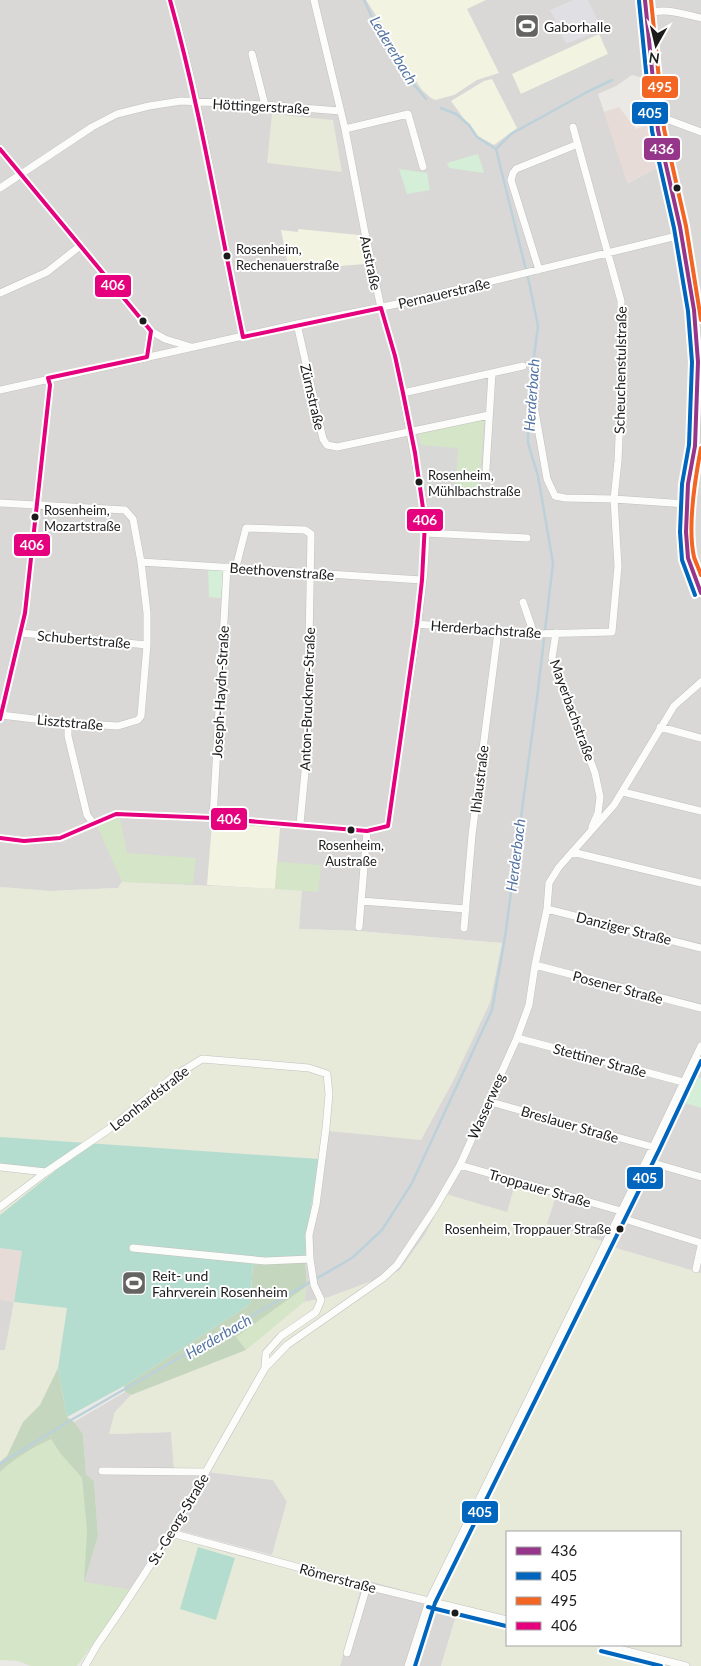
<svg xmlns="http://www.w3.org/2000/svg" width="701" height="1666" font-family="Lato,sans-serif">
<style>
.residential{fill:#d9d8d6;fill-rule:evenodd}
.commercial{fill:#e7dbd7}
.education{fill:#f2f3e1}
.religious{fill:#d8d8d6}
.farmland{fill:#e7e9d9;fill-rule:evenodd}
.grass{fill:#d5e5c7}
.forest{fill:#c4d6bd}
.park{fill:#d5eed7}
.pitch{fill:#b5ddcf}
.plaza{fill:#e0dfe3}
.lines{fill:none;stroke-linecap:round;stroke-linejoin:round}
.stream{stroke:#bcd1da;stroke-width:2.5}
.minor-casing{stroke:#c1c1bf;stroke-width:8}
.tertiary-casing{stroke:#c1c1bf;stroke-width:10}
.minor{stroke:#fcfcfb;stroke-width:7}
.tertiary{stroke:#fcfcfb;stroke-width:9}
.bus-1-casing{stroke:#fff;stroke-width:8}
.bus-2-casing{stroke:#fff;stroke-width:8}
.bus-3-casing{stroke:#fff;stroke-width:8}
.bus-4-casing{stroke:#fff;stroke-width:8}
.bus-1{stroke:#96368b;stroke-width:4}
.bus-2{stroke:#0065bd;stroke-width:4}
.bus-3{stroke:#f26522;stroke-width:4}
.bus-4{stroke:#e5007d;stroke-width:4}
.bus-dot{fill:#1c1c1c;stroke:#fff;stroke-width:2}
.labels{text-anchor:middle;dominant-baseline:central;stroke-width:4;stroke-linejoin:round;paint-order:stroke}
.bus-label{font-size:13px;fill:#1c1c1c;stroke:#fff;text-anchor:start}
.poi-label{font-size:14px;fill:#1c1c1c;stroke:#fff;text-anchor:start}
.street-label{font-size:14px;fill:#1c1c1c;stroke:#fff}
.water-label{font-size:15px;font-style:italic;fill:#5373a1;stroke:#fff}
.line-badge{stroke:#fff;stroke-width:2}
.badge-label{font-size:14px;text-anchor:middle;font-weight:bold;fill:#fff}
</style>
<rect width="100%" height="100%" fill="#eae9e5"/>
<path class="residential" d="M0,0H701V1273L612,1247L602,1241L507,1212L424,1236L399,1271L329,1297L304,1302L307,1286L305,1259L307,1232L319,1159L329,1131L421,1139L453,1081L490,1002L502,943L357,931L299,929L301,890L122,882L118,888L50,891L0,887ZM632,75L643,78L649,124L657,168L628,183L598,94L616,86Z
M0,1299L14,1302L5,1351L0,1350Z
M125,1392L131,1395L115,1412L109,1434L171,1432L174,1468L273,1480L287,1501L272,1555L169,1528L132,1590L84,1583L98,1536L94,1481L86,1474L83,1434L74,1422Z
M363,1579L459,1606L441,1666H340Z"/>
<path class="commercial" d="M619,107L636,129L649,124L657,168L627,183L604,112Z
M0,1248L22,1251L14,1302L0,1299Z"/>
<path class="education" d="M366,0H486L467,9L499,73L477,80L454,95L435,100L431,98L422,90L407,68L393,48L391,39Z
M599,34L608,54L521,94L512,74Z
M492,79L517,128L494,145L476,135L451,101L484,81Z
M298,229L359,235L365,264L289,270L281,230L298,232Z
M212,823L280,828L275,889L207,885Z"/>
<path class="religious" d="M669,0H701V9L680,4Z
M632,34L637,44L616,54L622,65L529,110L521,94L608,54L611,52L608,46Z
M421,445L458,447L456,486L430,483Z
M403,486L416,487L420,506L421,531L401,529Z
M196,858H204L203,881L194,880Z"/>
<path class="farmland" d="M272,114L333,120L342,172L267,163Z
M122,882L302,890L299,929L357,931L502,943L490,1002L453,1081L421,1140L329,1131L319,1159L0,1137V887L50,891L118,888Z
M0,1164L56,1171L0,1215Z
M515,1184L556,1196L547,1224L602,1241L612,1247L701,1273V1666H441L459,1606L363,1579L340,1666H88L97,1645L175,1538L270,1563L287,1502L273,1480L174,1467L171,1432L109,1434L115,1412L131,1395L246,1350L304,1302L329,1297L399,1271L424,1236L446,1194L507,1212ZM507,1532H680V1645H507Z
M14,1302L67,1308L58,1368L40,1405L23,1422L7,1456L0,1462V1350H5Z"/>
<path class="grass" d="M484,420L480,478L477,488L468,489L456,486L458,448L421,445L418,433Z
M120,818L127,853L196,858L193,884L122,882L98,828V825Z
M277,862L321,865L318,892L275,889Z
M307,1286L304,1302L246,1350L235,1337Z
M51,1439L60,1453L82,1478L87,1531L85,1582L132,1590L77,1666H31L18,1661L0,1660V1472C15,1458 32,1448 51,1439Z"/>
<path class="forest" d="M305,1259L307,1286L236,1337L246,1350L131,1395L125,1392L124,1386L250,1304L253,1265Z
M58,1368L67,1417L74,1422L83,1434L86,1474L94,1481L98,1536L84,1583L87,1531L82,1478L60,1453L51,1439C32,1448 15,1458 0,1472V1462L7,1456L23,1422L40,1405Z"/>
<path class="park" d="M478,154L484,173L449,168L447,163Z
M399,169L427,173L430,190L407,194Z
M208,568L223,571L221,598L209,597Z
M695,1076L701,1078V1108L682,1102Z"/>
<path class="pitch" d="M0,1137L319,1159L307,1232L305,1259L253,1265L250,1304L124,1386L67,1417L58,1368L67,1308L14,1302L22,1251L0,1248V1215L55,1171L0,1164Z
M198,1547L235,1558L216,1620L180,1609Z"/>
<path class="plaza" d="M573,0H588L602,29L566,44L550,10Z"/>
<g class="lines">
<path class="stream" d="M364,0L371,15L383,31L387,45L401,66L405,74L426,99
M441,108L456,114L469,125L477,137L496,149
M0,1464L66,1423L352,1258L382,1230L412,1183L492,1010L505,937L537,698L553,563L538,476L528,443V402L538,326L529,282L496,149L511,134L587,92L612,80"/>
<defs>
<path id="minor" d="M170,0C203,110 218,225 243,337
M646,14C665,7 682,14 701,18
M252,54L265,105
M657,120H669L701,132
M345,129L408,114L423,167
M0,149L151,331L165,339L191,347
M0,188L92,127L117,114L149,106L181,101L265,105L340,111
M539,270L511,180L513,173L516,169L578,144
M0,293L47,272L80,246
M297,324L323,439L327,445L337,447L489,415
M147,357L151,331
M0,390L297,324L402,303L681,235
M403,393L523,366
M535,411L547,479L555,496L565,498L614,499L686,504
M486,469L492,373
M0,503L125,510L133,519L141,562L147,613V645L141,716L138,720L118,726L68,723L1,715
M425,533L527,538
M141,562L422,580
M236,567L246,528L305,530L311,534L307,751L300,824
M523,602L534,634
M417,624L534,634L612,632L618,566L614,499L618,461L622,368L621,301L573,127
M21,633L147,645
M556,633L552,658L595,773L600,797L598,813L592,827
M0,718L25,613L50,385L48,378
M68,723V736L87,815L93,823
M660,727L701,738
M623,792L701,811
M213,818L227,567
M0,838L24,841L60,838L116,814L213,818L367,831L388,826C396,769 404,712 413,656C419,609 428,561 425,515L403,393L395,356L381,308L365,233L345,129L314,0
M572,852L701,883
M361,901L466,909
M547,909L701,948
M359,927L367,831
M464,928L472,835L498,631
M535,965L701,1008
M517,1038L683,1082
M487,1101L653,1147
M646,1161L701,1177
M460,1165L621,1211
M0,1167L46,1172
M0,1207L46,1172L109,1129L173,1077L202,1059L309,1068L327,1074L329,1094L326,1128L316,1205L309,1235L310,1259L314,1285L321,1300L316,1312L281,1336L266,1353L265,1368
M618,1217L701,1243
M133,1248L265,1261L310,1259
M696,1269L701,1246
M102,1471L206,1472
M171,1533L367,1586L507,1620
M603,1645L686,1666
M347,1653L367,1586
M85,1666L97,1645L121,1610L171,1533L265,1368L287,1345L383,1278L397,1265L435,1208L460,1165L517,1038L529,1005L535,965L547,909L549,883L559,867L614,805L674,706L701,682
M408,1666L429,1601L653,1147L701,1046"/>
<path id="tertiary" d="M645,0L658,130L680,227L694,310L698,362L695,446L688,484L686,532L688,558L701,593"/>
</defs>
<use href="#minor" class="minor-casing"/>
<use href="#tertiary" class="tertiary-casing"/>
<use href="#minor" class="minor"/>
<use href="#tertiary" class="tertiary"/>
<defs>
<path id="bus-1" d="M645,0L658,130L680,227L694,310L698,362L695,446L688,484L686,532L688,558L701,593"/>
<path id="bus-2" d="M639,1L652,131L674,228L688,311L692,362L689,445L682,484L680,532L682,560L695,595
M428,1607L506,1626
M601,1651L661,1666
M415,1666L435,1603L659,1150L701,1061"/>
<path id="bus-3" d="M651,0L664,129L686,226L701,320
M701,448C695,479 687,526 694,557C696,563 699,569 701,575"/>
<path id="bus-4" d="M0,149L151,331L147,357L48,378L50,385L25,613L0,719
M0,838L24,841L60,838L116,814L213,818L367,831L388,826L417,624L422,580L425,522L415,453L403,393L395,356L381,308L243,337C219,224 201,111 170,0"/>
</defs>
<use href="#bus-1" class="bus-1-casing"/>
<use href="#bus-2" class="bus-2-casing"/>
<use href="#bus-3" class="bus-3-casing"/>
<use href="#bus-4" class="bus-4-casing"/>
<use href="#bus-1" class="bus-1"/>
<use href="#bus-2" class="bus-2"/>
<use href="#bus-3" class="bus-3"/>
<use href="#bus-4" class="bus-4"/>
</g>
<defs>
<symbol id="stadium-square" viewBox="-11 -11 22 22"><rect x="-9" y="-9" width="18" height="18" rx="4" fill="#646462" stroke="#fff"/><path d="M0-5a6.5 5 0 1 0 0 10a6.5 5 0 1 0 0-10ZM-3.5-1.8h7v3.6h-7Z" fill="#fff"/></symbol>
</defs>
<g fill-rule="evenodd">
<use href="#stadium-square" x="513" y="12" width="28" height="28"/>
<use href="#stadium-square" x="120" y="1269" width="28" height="28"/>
</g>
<g class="bus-dot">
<circle cx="677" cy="188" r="4.5"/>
<circle cx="227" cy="256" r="4.5"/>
<circle cx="143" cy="321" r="4.5"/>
<circle cx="419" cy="482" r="4.5"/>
<circle cx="35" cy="517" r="4.5"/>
<circle cx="351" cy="830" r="4.5"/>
<circle cx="620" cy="1229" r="4.5"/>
<circle cx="455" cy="1613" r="4.5"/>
</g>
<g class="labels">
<g class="bus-label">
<text x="236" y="249">Rosenheim,<tspan x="236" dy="16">Rechenauerstraße</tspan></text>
<text x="428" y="475">Rosenheim,<tspan x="428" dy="16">Mühlbachstraße</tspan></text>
<text x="44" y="510">Rosenheim,<tspan x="44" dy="16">Mozartstraße</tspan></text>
<text x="351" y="845" text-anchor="middle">Rosenheim,<tspan x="351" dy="16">Austraße</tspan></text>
<text x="611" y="1229" text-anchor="end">Rosenheim, Troppauer Straße</text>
</g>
<g class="poi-label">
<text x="544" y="26">Gaborhalle</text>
<text x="152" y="1275">Reit- und<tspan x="152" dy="16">Fahrverein Rosenheim</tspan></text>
</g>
<g class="street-label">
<text transform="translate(261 106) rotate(3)">Höttingerstraße</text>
<text transform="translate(371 263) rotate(78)">Austraße</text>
<text transform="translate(444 293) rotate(-13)">Pernauerstraße</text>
<text transform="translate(620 370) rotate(-89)">Scheuchenstulstraße</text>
<text transform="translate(313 397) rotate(77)">Zürnstraße</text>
<text transform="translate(282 571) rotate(4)">Beethovenstraße</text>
<text transform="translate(486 629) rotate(4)">Herderbachstraße</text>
<text transform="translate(84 639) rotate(5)">Schubertstraße</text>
<text transform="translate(220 692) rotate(-87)">Joseph-Haydn-Straße</text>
<text transform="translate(307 699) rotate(-88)">Anton-Bruckner-Straße</text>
<text transform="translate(573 710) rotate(70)">Mayerbachstraße</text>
<text transform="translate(70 722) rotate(5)">Lisztstraße</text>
<text transform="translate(479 779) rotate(-83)">Ihlaustraße</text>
<text transform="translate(624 928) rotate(14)">Danziger Straße</text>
<text transform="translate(618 987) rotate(15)">Posener Straße</text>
<text transform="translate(600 1060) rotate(15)">Stettiner Straße</text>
<text transform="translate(149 1098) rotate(-38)">Leonhardstraße</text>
<text transform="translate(486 1106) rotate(-66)">Wasserweg</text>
<text transform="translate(570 1124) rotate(16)">Breslauer Straße</text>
<text transform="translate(540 1188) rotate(16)">Troppauer Straße</text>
<text transform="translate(178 1519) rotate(-59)">St.-Georg-Straße</text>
<text transform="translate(338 1578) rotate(15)">Römerstraße</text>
</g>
<g class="water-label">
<text transform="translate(394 50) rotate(59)">Ledererbach</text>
<text transform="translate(531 395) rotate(-86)">Herderbach</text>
<text transform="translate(515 855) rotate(-83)">Herderbach</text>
<text transform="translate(218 1336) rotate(-30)">Herderbach</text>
</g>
</g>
<g class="line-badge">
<rect x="641" y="75" width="38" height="24" rx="5" fill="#f26522"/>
<rect x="631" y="101" width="38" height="24" rx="5" fill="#0065bd"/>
<rect x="643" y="137" width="38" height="24" rx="5" fill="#96368b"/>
<rect x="94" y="274" width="38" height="24" rx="5" fill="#e5007d"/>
<rect x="406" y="508" width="38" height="24" rx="5" fill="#e5007d"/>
<rect x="13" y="533" width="38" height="24" rx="5" fill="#e5007d"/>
<rect x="210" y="807" width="38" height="24" rx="5" fill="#e5007d"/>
<rect x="626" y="1166" width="38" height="24" rx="5" fill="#0065bd"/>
<rect x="461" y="1500" width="38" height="24" rx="5" fill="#0065bd"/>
</g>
<g class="badge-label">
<text x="660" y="92">495</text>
<text x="650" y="118">405</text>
<text x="662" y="154">436</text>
<text x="113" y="290">406</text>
<text x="425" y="525">406</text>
<text x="32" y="550">406</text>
<text x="229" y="824">406</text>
<text x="645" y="1183">405</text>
<text x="480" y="1517">405</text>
</g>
<rect x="506" y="1531" width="175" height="115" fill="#ffffff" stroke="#a4a4a4"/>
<rect x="516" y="1547" width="25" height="8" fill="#96368b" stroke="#a4a4a4"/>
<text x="551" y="1556" font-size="15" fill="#1c1c1c">436</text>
<rect x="516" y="1572" width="25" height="8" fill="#0065bd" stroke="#a4a4a4"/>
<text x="551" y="1581" font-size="15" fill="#1c1c1c">405</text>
<rect x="516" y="1597" width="25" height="8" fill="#f26522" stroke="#a4a4a4"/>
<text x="551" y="1606" font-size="15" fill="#1c1c1c">495</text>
<rect x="516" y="1622" width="25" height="8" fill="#e5007d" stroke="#a4a4a4"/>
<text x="551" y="1631" font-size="15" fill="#1c1c1c">406</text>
<g transform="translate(656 45) rotate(188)" stroke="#ffffff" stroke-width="4" paint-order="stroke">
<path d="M0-4L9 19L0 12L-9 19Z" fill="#1c1c1c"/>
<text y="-8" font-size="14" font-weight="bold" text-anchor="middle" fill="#1c1c1c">N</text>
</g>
</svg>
